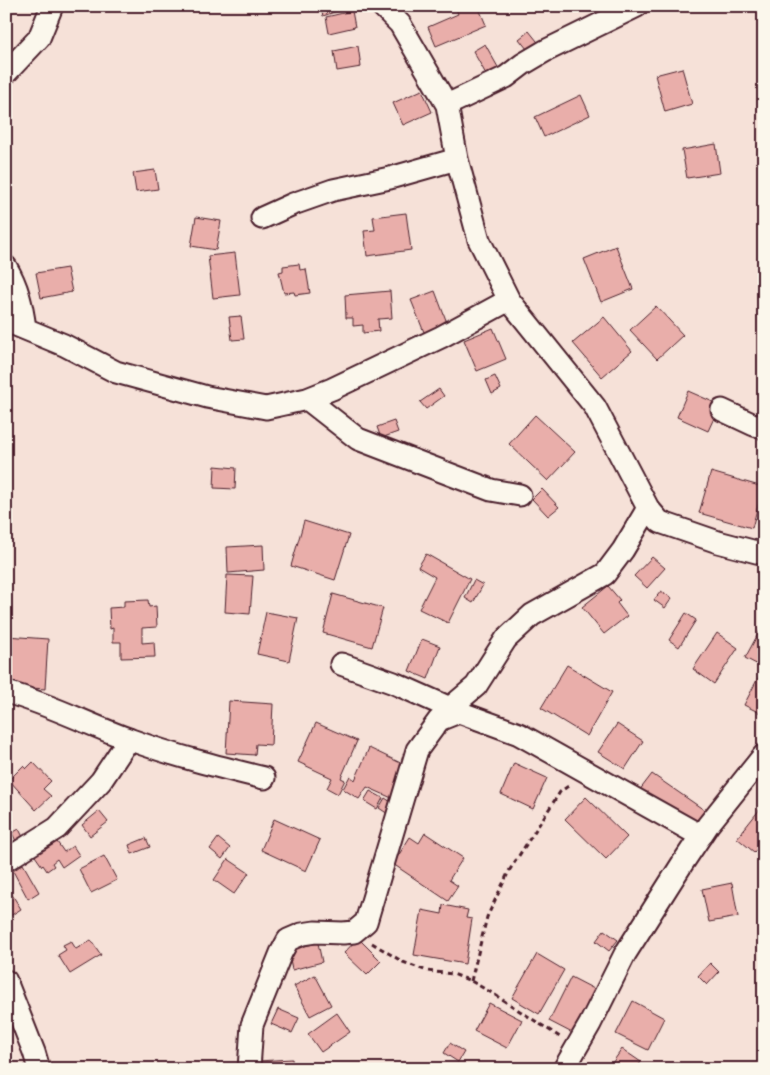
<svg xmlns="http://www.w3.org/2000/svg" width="770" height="1075" font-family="'Gochi Hand',sans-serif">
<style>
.building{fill:#e9aeaa;stroke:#4a1f2b}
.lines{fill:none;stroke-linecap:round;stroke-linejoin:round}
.minor-casing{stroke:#4a1f2b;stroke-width:25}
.path{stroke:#4a1f2b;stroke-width:3;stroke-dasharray:5 4;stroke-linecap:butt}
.minor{stroke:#fbf7ec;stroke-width:21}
</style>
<rect width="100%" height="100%" fill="#f6e1d8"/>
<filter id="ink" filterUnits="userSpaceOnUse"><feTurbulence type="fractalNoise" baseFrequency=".02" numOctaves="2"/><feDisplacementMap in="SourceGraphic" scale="10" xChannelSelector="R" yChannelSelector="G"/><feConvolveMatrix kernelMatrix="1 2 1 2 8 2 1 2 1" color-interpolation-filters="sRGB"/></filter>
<g filter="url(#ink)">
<path class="building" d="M320,6H345L346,8L323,16Z
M455,6H478L486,25L436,46L428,27L458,14Z
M352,11L355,27L329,33L326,17Z
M529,31L541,46L536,50L532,46L527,49L519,39Z
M485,44L499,69L487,76L473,51Z
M358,46L361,67L337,71L334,51Z
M682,68L692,104L665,112L655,75Z
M422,90L432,112L403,125L393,103Z
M581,95L590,115L544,137L535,117Z
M716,144L720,173L687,178L682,150Z
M155,170L158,189L136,192L133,173Z
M406,213L411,250L367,256L364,231L375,230L373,217Z
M196,217L221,221L216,250L191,246Z
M616,246L633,289L601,302L584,259Z
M235,253L240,295L213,298L208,256Z
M299,264L300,270L306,269L310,293L295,295L294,292L284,293L279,272L283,271V266Z
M67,268L72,292L41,298L36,273Z
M390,291L392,318L378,319L379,331L363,333V325L353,326V318H346L345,295Z
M435,291L449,328L426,337L411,300Z
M656,306L683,335L657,359L630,330Z
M241,316L244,339L232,340L229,317Z
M604,317L632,351L602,377L573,343Z
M493,328L506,359L477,371L464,340Z
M495,376L501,389L492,394L486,380Z
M439,389L444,396L426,409L420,402Z
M688,391L720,405L708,431L677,417Z
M535,415L575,452L548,481L509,444Z
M394,421L398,432L381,438L377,427Z
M215,466L236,468L235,489L214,488Z
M711,472L763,487L752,528L699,513Z
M542,489L559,507L548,516L532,499Z
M304,521L349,535L335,580L291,566Z
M263,545L264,570L228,573L227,547Z
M426,554L470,579L448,623L419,609L435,577L418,567Z
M652,557L665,568L647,588L634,576Z
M227,575L253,576L250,614L225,612Z
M474,580L483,585L473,603L465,598Z
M608,586L620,600L617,603L627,616L604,634L582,607Z
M661,591L672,598L665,608L654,600Z
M333,594L383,608L372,647L323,633Z
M148,600L149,607L156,606L157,627L142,628V643L154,642L155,657L121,658V642H113V628L110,629L109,608L124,607V601Z
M266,612L298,618L289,661L257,654Z
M686,613L696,620L679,647L669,640Z
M764,623V668L745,658Z
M717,633L738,648L714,684L693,669Z
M6,636L48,639L45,689L6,686Z
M422,639L440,646L428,679L409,671Z
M567,665L612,692L587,736L541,708Z
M759,676L764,679V715L744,705Z
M229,701L273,704L271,745L256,744L255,755L226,753Z
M316,723L357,741L341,778L345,780L338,794L327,788L332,778L298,762Z
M617,724L643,741L625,769L598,752Z
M369,748L409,767L394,799L367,787L359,799L343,789L350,776L355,780Z
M33,762L51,781L43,789L51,796L36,810L9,780L23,766L26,769Z
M514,763L547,778L533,809L501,794Z
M652,774L707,812L695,830L639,791Z
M370,791L383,798L377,809L364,801Z
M586,797L627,837L606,859L565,819Z
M385,798L394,804L388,814L379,808Z
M760,809L764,812V853L758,848L754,852L737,838Z
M99,811L108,822L90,836L82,825Z
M274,819L320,840L306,871L261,850Z
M19,829L25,841L18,845L12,833Z
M425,833L463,858L449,880L458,886L448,901L393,864L410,837L419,843Z
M146,838L150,847L132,854L129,845Z
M218,838L230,848L222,859L210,849Z
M55,839L64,852L73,846L79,855L62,867L57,859L52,863L54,866L47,871L43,865L42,866L33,853Z
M104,856L117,880L91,893L79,869Z
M228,859L249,873L234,894L214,880Z
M23,864L39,892L28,899L13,871Z
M732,883L738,917L709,922L702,889Z
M6,885L21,909L7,918L6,916Z
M443,905L468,910L466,918L472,919L465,964L414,955L422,910L442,914Z
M604,930L618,940L609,951L596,941Z
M358,938L381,961L367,975L344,953Z
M91,940L101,955L70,974L58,955L66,950L63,945L71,941L76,949Z
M318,943L322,962L292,970L288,950Z
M537,954L564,970L539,1014L512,998Z
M710,963L719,972L707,985L698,976Z
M315,975L331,1005L310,1016L294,986Z
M571,977L598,991L576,1035L549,1021Z
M633,1001L664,1018L648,1050L616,1034Z
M489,1003L522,1020L507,1048L474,1031Z
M278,1009L299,1018L292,1033L271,1024Z
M337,1013L350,1032L321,1052L308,1034Z
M450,1043L464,1052L458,1062L444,1053Z
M622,1049L641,1062L636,1069H608Z
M292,1059L293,1069H258V1061Z"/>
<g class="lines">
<defs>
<path id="minor" d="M382,6L400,24L447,105L457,159L479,240L509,300L595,407L648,508L660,522L718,542L764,554
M6,73L39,38L52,6
M447,105L506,77L523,64L545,51L637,6
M262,218L293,204L333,190L390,178L457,159
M6,267C18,287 22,306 25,328
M6,321L64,345L116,372L207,397L266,408L307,399L332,389L441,337L509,300
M307,399L358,439L491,490L520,495
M722,410L754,425L764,428
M341,664L394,683L459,712
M6,692C50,704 89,725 131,740C175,756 219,767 264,778
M450,708L476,686L506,639L532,615L605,574L623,550L648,508
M6,860L57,828L101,781L129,739
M6,981L34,1052L39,1069
M249,1069L252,1025L281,953L288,940L302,934L315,932L343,933L354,932L366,922L417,750L439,720L459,712L519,734L701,836
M564,1069L590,1024L625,954L682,864L708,825L764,755"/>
</defs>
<use href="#minor" class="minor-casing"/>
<path class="path" d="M372,943L403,962L427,971L453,974L471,981L492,993L560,1037
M471,981L487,917L509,871L560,792L571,784"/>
<use href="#minor" class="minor"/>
</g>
</g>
<rect width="770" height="1075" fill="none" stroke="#fbf7ec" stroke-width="25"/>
<rect x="12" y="12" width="745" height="1050" fill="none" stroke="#4a1f2b" stroke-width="2" filter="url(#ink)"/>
</svg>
